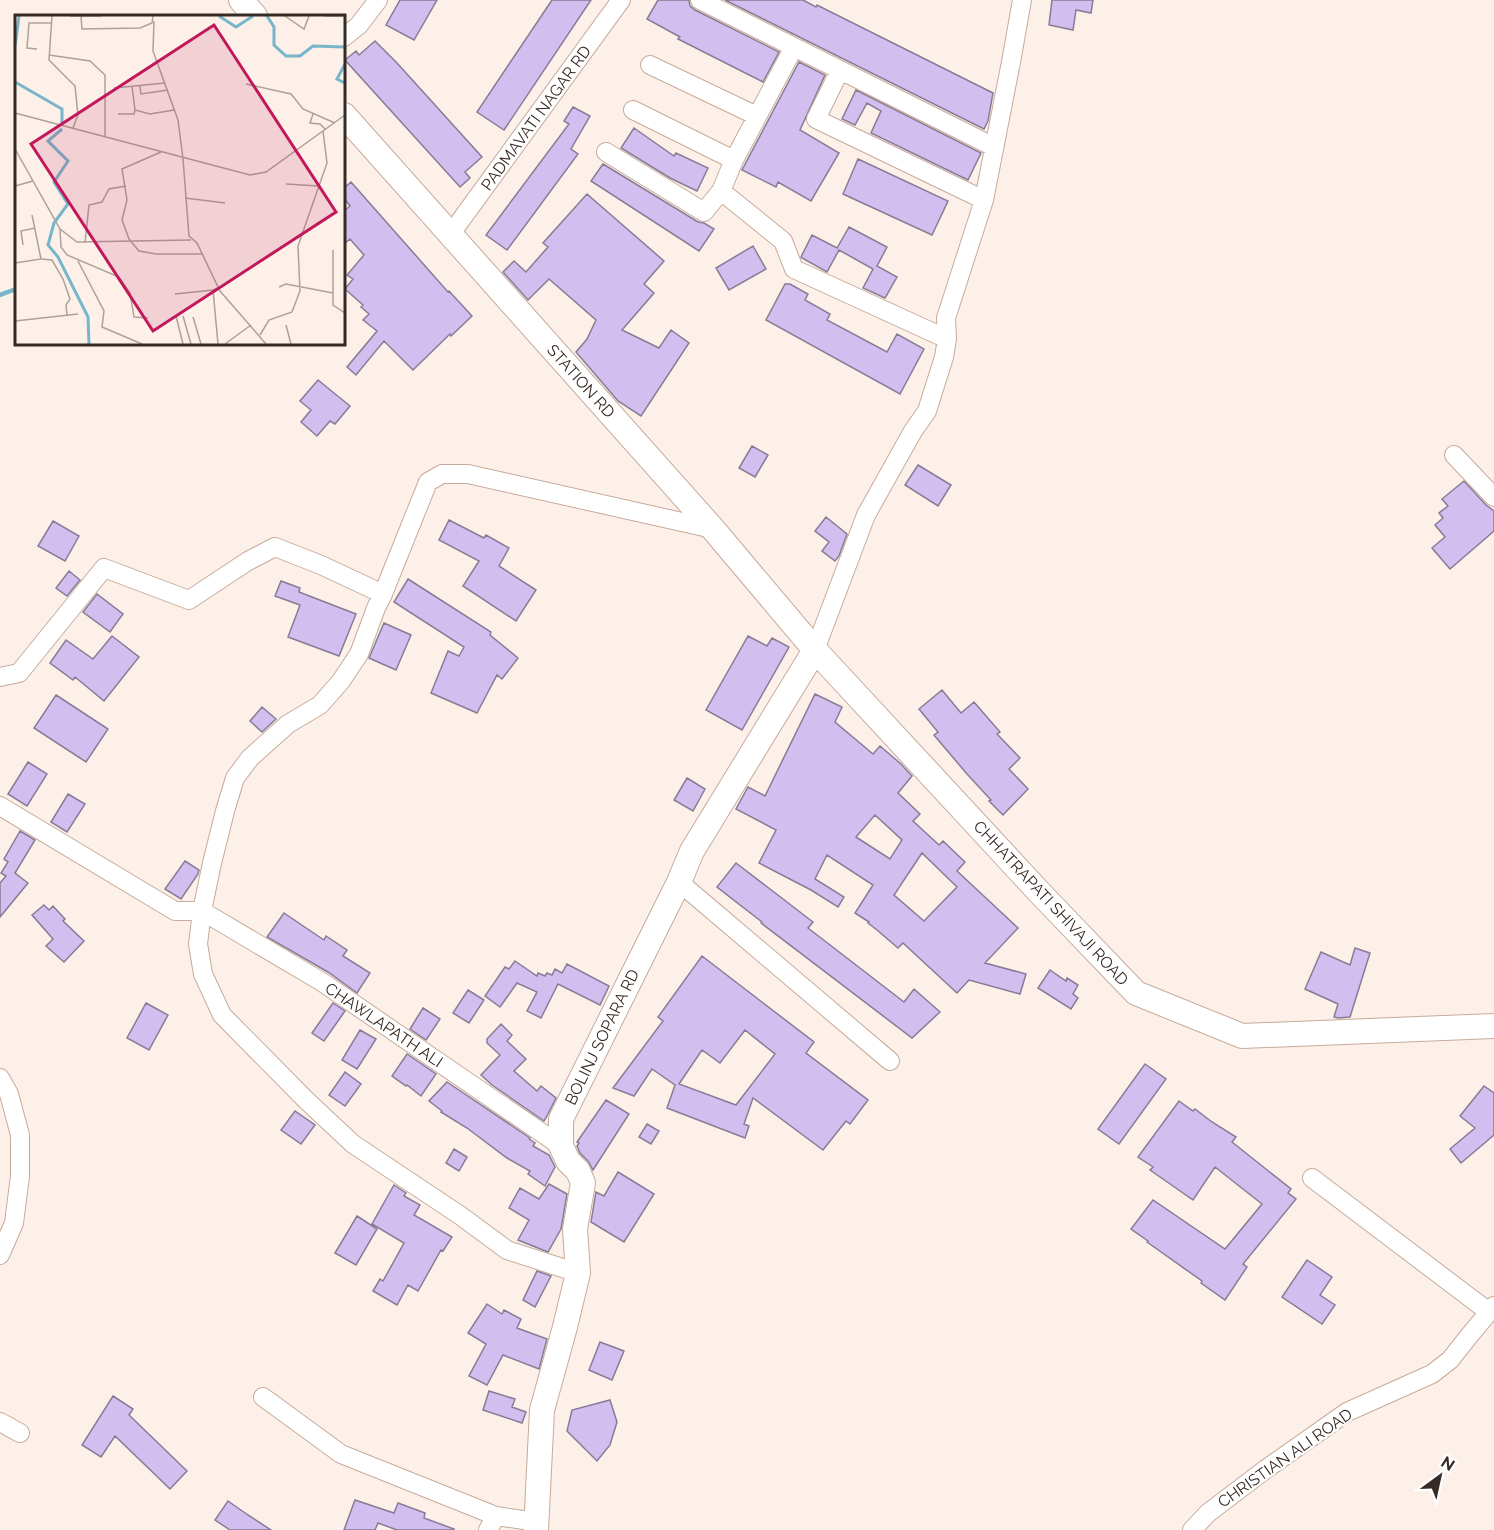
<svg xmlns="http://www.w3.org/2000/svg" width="1494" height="1530" font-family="Raleway,sans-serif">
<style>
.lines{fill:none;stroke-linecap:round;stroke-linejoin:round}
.stream{stroke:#78b5cb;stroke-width:4.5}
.building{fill:#d2beef;stroke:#867c95;stroke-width:1.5;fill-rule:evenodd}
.minor-casing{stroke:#c7ab9b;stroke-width:20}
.secondary-casing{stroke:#c7ab9b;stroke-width:26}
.minor{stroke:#fff;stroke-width:18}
.secondary{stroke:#fff;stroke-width:24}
.labels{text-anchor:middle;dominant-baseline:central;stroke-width:4.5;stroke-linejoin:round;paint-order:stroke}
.street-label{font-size:16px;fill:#362a24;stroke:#fff}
.inset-river{fill:none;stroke:#78b5cb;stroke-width:3}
.inset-road{fill:none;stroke:#ada19a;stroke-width:1.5}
.view{fill:#c2185b;fill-opacity:0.15;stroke:#c2185b;stroke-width:3}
.inset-edge{fill:none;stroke:#362a24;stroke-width:3}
</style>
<rect width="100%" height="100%" fill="#fcf0e9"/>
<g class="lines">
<path class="stream" d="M0,295L16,289"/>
</g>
<path class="building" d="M400,0H437L414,40L386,25Z
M552,0H591L504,130L477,112Z
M658,0H689L690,6L695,10L779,52L763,82L678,39L680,37L647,19Z
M725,0H803L816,7L817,5L993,93L988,121L984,129Z
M1052,0H1093L1091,13L1076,10L1073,30L1049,25Z
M375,41L397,63L482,157L465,172L470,178L460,187L345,60L356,51L359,55Z
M799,62L825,75L800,130L839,153L811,201L778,182L776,187L742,170Z
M856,90L981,153L968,180L871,133L881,111L867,103L855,125L842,119Z
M573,107L590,116L571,149L578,154L507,250L486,235L569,124L564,121Z
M634,128L674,156L676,153L708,168L697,191L670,178L621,148Z
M858,159L948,201L932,235L843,194Z
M603,164L698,222L704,223L714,229L699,251L591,181Z
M351,182L448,292L449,291L472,316L451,336L450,334L413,370L384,341L356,375L347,367L377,331L363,320L369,314L361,307L363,305L345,289L353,279L347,275L364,255L350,239L344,244V211L350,206L344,198V188Z
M587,194L664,261L644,284L654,293L622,330L659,348L671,330L689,343L641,416L618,401L576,352L587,339L596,320L549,279L528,300L503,272L514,261L526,272L548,247L543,243Z
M849,227L887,247L877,266L897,277L885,298L863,288L873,269L839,250L827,272L802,258L801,257L812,235L837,248Z
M753,246L766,269L729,290L716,268Z
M785,284H790L808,294L805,300L830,314L827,320L887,352L897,334L924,349L900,394L766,320Z
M318,380L350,406L335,424L330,421L317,436L301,422L311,410L300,401Z
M752,446L768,455L755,477L739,468Z
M918,465L951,485L938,506L905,485Z
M1464,481L1486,505L1494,511V531L1450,569L1432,548L1445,537L1435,525L1443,518L1439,513L1448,506L1442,499Z
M826,517L847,534L839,556L835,561L822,551L829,542L815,531Z
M449,520L484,538L486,535L509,548L499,566L536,590L516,621L463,586L479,561L439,540Z
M53,521L79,536L65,561L38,546Z
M69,571L80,580L67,596L56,588Z
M408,579L491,632L490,635L518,658L502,679L497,675L477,713L431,693L448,651L459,656L464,647L394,602Z
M281,581L300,588L299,592L356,614L339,656L288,637L300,605L275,596Z
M97,594L123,614L110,632L83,612Z
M384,623L411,635L396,670L369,658Z
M112,636L139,657L104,701L75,677L73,680L50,663L66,640L93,659Z
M748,636L767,646L772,638L789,647L742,730L706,710Z
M942,690L961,713L974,702L1000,732L997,734L1020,758L1009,769L1028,789L1003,815L989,801L991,800L967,774L934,735L938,732L919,709Z
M815,694L842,707L835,722L873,754L880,746L901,764L912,776L898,793L920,814L913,821L939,845L943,841L965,862L957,871L1018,928L985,963L1026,974L1020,994L969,980L957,993L903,943L898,948L877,930L868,923L869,922L855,913L873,885L827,855L815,879L844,897L838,907L811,890L759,863L776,830L736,809L748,787L765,796ZM875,815L902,840L890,859L856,837ZM922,853L957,887L924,921L894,895Z
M56,695L108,729L86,762L34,728Z
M262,707L276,719L262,732L250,721Z
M28,762L47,774L27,806L8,794Z
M687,778L705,789L693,811L674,800Z
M68,794L85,804L67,832L51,822Z
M20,831L35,840L15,873L28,883L0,917V883L6,876L1,873L8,862L4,859Z
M185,861L199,870L198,874L181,899L165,889Z
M736,863L813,922L808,928L904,1002L914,989L940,1012L912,1038L761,923L762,922L717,887Z
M44,905L49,910L53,906L65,919L63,921L84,941L64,962L46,946L53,939L32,915Z
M284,913L324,940L326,936L347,950L343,956L370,973L357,993L328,972L267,937Z
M1355,948L1370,953L1350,1017L1338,1018L1334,1017L1338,1004L1305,989L1321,952L1350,965Z
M702,956L814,1042L806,1053L868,1100L850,1124L846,1121L823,1150L753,1098L744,1124L749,1126L745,1138L667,1108L675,1085L652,1069L634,1096L613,1088L663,1021L658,1017ZM745,1030L775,1054L736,1105L679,1084L702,1050L720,1063Z
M515,961L537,976L538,973L545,976L547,973L552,975L555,969L562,973L567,964L609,986L600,1005L558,984L541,1018L527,1011L537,992L517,983L500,1007L485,996L505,967L509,969Z
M1050,970L1066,981L1067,978L1078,985L1073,994L1078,998L1071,1009L1038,988Z
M468,990L484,1000L469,1023L453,1013Z
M146,1003L168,1015L149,1050L127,1038Z
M333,1003L345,1011L324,1041L312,1033Z
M423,1008L440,1019L426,1040L410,1029Z
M501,1024L512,1035L507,1041L526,1059L514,1071L537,1091L541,1086L556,1098L547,1116L544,1121L492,1085L481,1075L500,1055L487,1043V1039Z
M360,1030L376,1039L357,1069L342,1060Z
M407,1054L436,1074L421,1096L407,1085L406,1086L392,1076Z
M1145,1064L1166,1079L1119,1144L1098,1129Z
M345,1072L361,1084L345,1106L329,1095Z
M447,1082L530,1138L529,1139L535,1143L533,1146L549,1155L555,1167L545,1186L528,1174L530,1171L507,1158L467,1128L441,1112L442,1111L429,1101Z
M1484,1086L1494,1093V1135L1461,1163L1450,1149L1475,1128L1460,1116Z
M606,1100L629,1114L593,1170L588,1161L580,1153L577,1146L579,1143L577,1142Z
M1179,1101L1193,1111L1195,1109L1212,1122L1236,1137L1232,1142L1291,1189L1288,1193L1296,1199L1243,1264L1247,1267L1225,1300L1201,1283L1202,1281L1147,1242L1148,1241L1131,1229L1153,1200L1225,1249L1262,1204L1215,1167L1193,1200L1150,1170L1153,1167L1138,1157Z
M295,1111L315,1125L301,1144L281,1130Z
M647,1124L659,1131L651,1144L639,1137Z
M454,1149L467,1157L459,1171L446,1163Z
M618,1172L654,1194L624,1242L591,1222L596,1192L604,1196Z
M549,1184L567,1194L561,1229L548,1252L518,1240L529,1220L509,1208L520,1188L539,1199Z
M394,1185L406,1193L404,1196L420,1205L414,1215L452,1237L443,1251L441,1250L418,1291L408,1285L397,1305L373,1291L380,1279L383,1281L404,1243L372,1224Z
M357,1216L377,1229L356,1265L335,1253Z
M1307,1260L1332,1277L1320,1295L1335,1305L1322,1324L1282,1297Z
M537,1271L551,1276L535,1307L523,1300Z
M487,1304L502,1314L504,1310L521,1319L517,1328L547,1339L539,1369L503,1355L487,1385L469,1376L486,1344L468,1333Z
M600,1342L624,1351L612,1380L589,1370Z
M489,1391L515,1399L512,1407L526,1412L522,1423L483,1410Z
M113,1396L133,1409L129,1415L187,1471L170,1489L115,1436L101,1457L82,1445Z
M610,1400L617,1422L610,1445L597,1461L567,1431L572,1410Z
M355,1500L394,1513L398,1503L425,1513L424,1518L454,1529L453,1530H397L378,1523L375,1530H344Z
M228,1501L248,1515L271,1530H230L215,1520Z"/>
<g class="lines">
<defs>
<path id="minor" d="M700,0L994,147
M344,37L359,25L378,0
M794,47L734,160L721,191L783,241L794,269L947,339
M650,65L757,116
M840,70L816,119L984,200
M633,110L734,160
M606,152L704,212L721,191
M450,235L621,0
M1454,455L1494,497
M815,650L866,515L913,431L927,411L944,357L947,339L946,318L984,200L1011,62L1022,0
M0,677L19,673L104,568L189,600L248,561L275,547L321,565L383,594
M0,806L175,911H202
M679,882L890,1061
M202,911L322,982L561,1146
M0,1078L9,1094L20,1135V1176L14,1223L0,1255
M1312,1178L1489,1312
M578,1273L507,1250L461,1216L353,1144L306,1100L222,1015L203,974L198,944L202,911L212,863L225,811L235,778L250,758L288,724L320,705L341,681L359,654L376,608L383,594L428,482L442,474H468L713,529
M263,1397L341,1454L496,1516
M0,1422L20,1433
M488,1530L496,1516L537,1522
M1192,1530L1208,1513L1266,1469L1347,1412L1432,1374L1450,1360L1469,1336L1494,1306"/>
<path id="secondary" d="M241,0L255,16
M344,115L713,529L815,650L1040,893L1136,993L1242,1036L1494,1026
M536,1530L542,1410L565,1327L578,1273L575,1229L583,1183L578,1171L568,1161L561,1146V1119L679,882L692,851L815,650"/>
</defs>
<use href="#minor" class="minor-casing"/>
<use href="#secondary" class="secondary-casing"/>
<use href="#minor" class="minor"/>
<use href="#secondary" class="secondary"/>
</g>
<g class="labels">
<g class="street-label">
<text transform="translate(536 118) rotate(-54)">PADMAVATI NAGAR RD</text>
<text transform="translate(581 381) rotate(48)">STATION RD</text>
<text transform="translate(1051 903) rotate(47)">CHHATRAPATI SHIVAJI ROAD</text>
<text transform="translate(384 1025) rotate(34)">CHAWLAPATH ALI</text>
<text transform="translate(602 1037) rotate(-64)">BOLINJ SOPARA RD</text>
<text transform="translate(1285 1458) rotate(-35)">CHRISTIAN ALI ROAD</text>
</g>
</g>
<g transform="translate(15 15)">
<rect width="330" height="330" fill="#fcf0e9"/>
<path class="inset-river" d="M204,1L221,12L238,1M252,1L259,12V30L271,41H285L298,31L330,32M0,31L4,1M330,49L322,64L330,68M0,67L47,94V109M47,114L33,126L53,146L39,167L53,189L39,208L33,230L43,242L73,302L74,329"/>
<path class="inset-road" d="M37,1L34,45L60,71L63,100L58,113M55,1H86M66,1L67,14L125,13L137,8L138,1M270,1L289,14L294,1M309,1H328M139,6L138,36L163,105L168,144M22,34L12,33L14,8H37M34,40L75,46L90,60V122M231,69L276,79L288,94L320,108M117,71L120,95L135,99L159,95M125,71L126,79L153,75M99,73L150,68M0,98L235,160L251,157L330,100M103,99H119L120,95M298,99L295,108L305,109L311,115M0,134L45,214L62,227L176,225M146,137L107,154L112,185L107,205L114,224L124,236L141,239H188M168,144L174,221L182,228L205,276L251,329M271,169L303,171M0,171L18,166M170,183L210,188M45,214L46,232L52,240L104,262L115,278L119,302L133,303M70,228L74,190L87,187L94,174L111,171M8,230L6,216L20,213M318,235V290L330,298M26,244L37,245L48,264L55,284L51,290L52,300M63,246L89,296L87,312L127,329M0,248L26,244L17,200M264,272L271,269L318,278M160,279L198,275M161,301L168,329M168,301L176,329M178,302L186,329M0,306L63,299M271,310L276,329M245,320L254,305L277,297L285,276L283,231L312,148L308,116M203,329L198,275L203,273M210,329L236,310"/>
<path class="view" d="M199,10L321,197L138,316L16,129Z"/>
<rect width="330" height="330" class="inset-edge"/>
</g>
<g transform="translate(1440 1476) rotate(33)" stroke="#ffffff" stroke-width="4.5" paint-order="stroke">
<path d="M0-4.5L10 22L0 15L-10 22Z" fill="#362a24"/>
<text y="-9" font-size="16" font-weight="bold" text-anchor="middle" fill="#362a24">N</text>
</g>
</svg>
